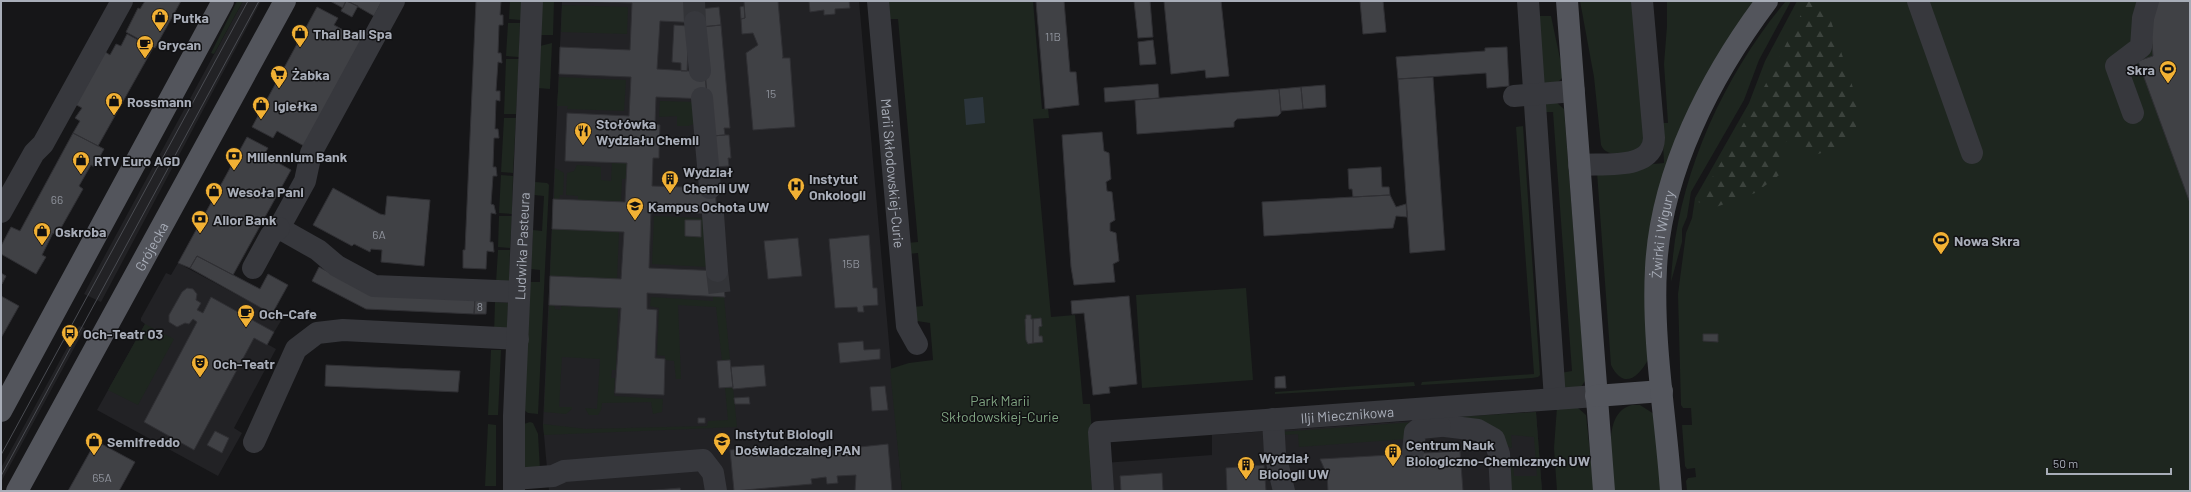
<svg xmlns="http://www.w3.org/2000/svg" width="2191" height="492" font-family="Barlow,sans-serif">
<style>
.built{fill:#222225}
.green{fill:#1e261f}
.forest{fill:url(#forest-firs)}
.water{fill:#2c353c}
.building{fill:#404145;stroke:#303034}
.lines{fill:none;stroke-linecap:round;stroke-linejoin:round}
.minor-tunnel{stroke:#333438;stroke-width:22;stroke-dasharray:22 11;stroke-linecap:butt}
.minor{stroke:#37383d;stroke-width:22}
.major{stroke:#53555c;stroke-width:22}
.tram{stroke:#4a4c52;stroke-width:1}
.labels{text-anchor:middle;dominant-baseline:central;stroke-width:3;stroke-linejoin:round;paint-order:stroke}
.number-label{font-size:12px;fill:#8e929b}
.poi-label{font-size:14px;font-weight:bold;fill:#a8adb8;stroke:#111113;text-anchor:start}
.street-label{font-size:14px;fill:#a8adb8;stroke:#111113}
.park-label{font-size:14px;fill:#7fa381;stroke:#111113}
</style>
<defs>
<pattern id="forest-firs" width="22" height="20" patternUnits="userSpaceOnUse"><rect width="22" height="20" fill="#1e261f"/><path d="M5 1l3.5 6h-7zM16 11l3.5 6h-7z" fill="#3c433d"/></pattern>
</defs>
<rect width="100%" height="100%" fill="#161618"/>
<path class="built" d="M243,1H261L101,302L84,294Z
M562,1H859L902,491H549L543,424Z
M178,263L282,319L267,344L276,349L234,428L242,433L218,476L97,410L145,324L141,321V318L166,273L171,275Z
M79,326L85,328L1,482V468Z
M1536,412L1542,491H1092L1090,464L1212,455V435Z"/>
<path class="green" d="M237,1H243L214,54L211,53Z
M510,1H522L521,20L509,19Z
M542,1H554L553,35H541Z
M886,1H1033L1042,109L1048,108L1049,118L1033,119L1051,317L1075,315L1083,404H1090L1094,464H1090L1092,491H902L890,369L909,363L933,360L930,323L917,321L913,307L923,306L918,253L908,254L907,243L918,242L898,19H887Z
M1580,1H1637L1644,141L1638,151C1625,152 1607,159 1601,145L1594,77Z
M1667,1H1756L1691,108L1648,360C1637,379 1623,389 1611,365L1597,172L1602,169L1664,163L1662,123H1668L1664,64L1667,26Z
M1786,1H1791L1759,60L1744,100L1691,192L1687,217L1682,229V242L1671,282C1675,182 1722,77 1786,1Z
M1797,1H2190V491H1687L1686,481L1688,478L1696,477L1695,468L1687,469L1685,466L1682,425H1692L1691,408H1683L1681,405L1678,294L1686,233L1692,218L1695,198L1749,103L1765,61Z
M562,5L628,7L627,34L561,32Z
M1536,16H1551L1562,68V78L1557,83H1544Z
M508,23H520L519,57L506,56Z
M552,43L550,89L538,88L540,46Z
M506,59H519L516,114H504Z
M559,77L626,80L624,111L567,109L568,106H557Z
M660,101L696,102L694,124L688,126H677V116L659,117Z
M1556,102L1564,109L1585,381L1581,387H1565L1560,373L1572,371L1553,112H1541L1543,104Z
M504,118H516L513,173L501,172Z
M1523,126L1540,375L1538,377L1532,378L1421,385L1422,382L1534,374L1516,127Z
M612,163H627L626,179H622L621,202L578,200V196L566,195L567,173L574,171L577,165L601,167V180L611,181Z
M555,168L564,173L563,195H560L559,200L554,199Z
M501,175L513,176L512,214L499,213Z
M535,182L547,183L549,185L538,414L528,413L524,410L530,282H540V270L531,269L533,230L542,231L544,196L534,195Z
M499,216H512L510,248L498,247Z
M654,216L704,218L709,267L652,264Z
M552,229L619,232L617,279L550,276Z
M498,250H510L509,283H496Z
M1246,288L1253,380L1142,388L1136,295Z
M651,297L713,301V297H724L730,360L722,361L716,307L678,305L681,379H676L674,361L665,360V356L657,355L659,308L650,306Z
M495,302L508,303L507,335H494Z
M549,305H554L555,309L561,310V306L618,308L616,370H612L611,378H615L614,396L663,399L662,412L653,414L651,402L602,403L601,410L598,415H589L585,408L597,409L600,359L562,357L559,407H572V409L566,414L544,412Z
M145,324L174,339L138,405L108,390Z
M491,350H501L498,415H488Z
M1414,382L1415,386L1275,394V392Z
M733,387L737,427L544,435L543,424L586,429L707,426L708,421L728,420L725,388Z
M1632,405H1640L1654,414L1663,491H1614C1612,467 1601,412 1632,405Z
M1557,407H1577L1586,415L1594,491H1557L1554,448Z
M1536,412L1542,491H1508L1509,463L1513,461L1514,476H1537L1534,437L1511,435L1512,448L1439,418Z
M1428,421L1406,439L1299,447L1298,434L1280,435V432Z
M530,422L533,423L538,434L540,470H524V424Z
M488,424L496,425V486H485Z"/>
<path class="forest" d="M1808,1H1815L1829,15L1857,100L1856,129L1843,146L1812,156C1801,152 1797,143 1788,140L1783,145L1782,173L1755,193L1716,207L1698,202L1760,95Z"/>
<path class="water" d="M983,97L985,123L966,125L964,99Z"/>
<path class="building" d="M145,1H181L155,48L126,32L138,8L140,9Z
M330,1H346L343,8Z
M346,1L358,6L352,17L341,11Z
M348,1H382L374,16Z
M476,1H501L500,15H503V25H499L498,53H501L502,63L498,62L496,91H500V101L496,100L495,129H498L499,138H494L493,167H496L497,176H493L491,204L494,205L496,214L491,213L490,242H493L494,252L487,251L486,269L463,268V250H465Z
M572,1H699L701,23L660,21L657,69L705,72L707,99L656,97L655,124L660,125L659,152V158H653L652,186L715,188L717,214L651,211L649,268L722,271L725,297L647,293V309L657,310L655,358L665,359L664,395L615,393L621,308L549,305L550,276L621,279L624,232L552,229L553,199L625,202L627,163L565,161L566,134L567,113L629,116L631,77L559,74L560,47L630,50L632,3Z
M744,1H778L783,57L782,58H790L795,127L753,130L746,53L758,45L753,33L742,34L741,19L745,18Z
M809,1H849L850,8L835,9V14L824,15V10L810,12Z
M1036,1H1064L1070,72H1076L1079,105L1045,109Z
M1134,1H1150L1153,37L1138,38Z
M1164,1H1221L1229,76L1206,78L1205,70L1171,74Z
M1360,1H1383L1386,32L1363,34Z
M2156,1H2190V203L2138,61L2153,56L2151,31Z
M744,6L745,18L741,19L740,7Z
M317,7L338,18L334,25L362,40L304,146L277,131L273,138L252,127Z
M719,7L721,25L701,27L700,9Z
M674,25L689,26L687,71H681V63L672,62Z
M721,25L730,128H724L725,135L712,136L710,129L701,27Z
M127,34L153,48L98,146L73,133L80,121L75,118L82,108L73,103L102,50L110,55L116,44L121,46Z
M1153,40L1156,64L1140,65L1138,42Z
M1507,47L1509,86L1487,88L1486,73L1398,79L1396,57L1485,51V48Z
M1433,77L1445,250L1410,253L1398,79Z
M1158,84L1159,98L1105,102L1104,88Z
M1325,85L1326,107L1303,109L1301,87Z
M1301,87L1303,109L1281,111L1279,89Z
M1279,89L1281,113L1278,116L1237,119L1234,122V127L1137,134L1135,100Z
M1102,132L1104,151L1109,153L1111,179L1106,182L1107,191L1112,192L1115,220L1110,223V231L1116,233L1119,261L1113,264L1115,282L1074,285L1071,267L1062,135Z
M73,133L104,149L94,167L91,165L79,186L83,189L57,235L53,233L42,255L46,257L36,274L1,254V246L11,227L20,231Z
M725,135H729L731,158H728L729,166L715,167L712,136Z
M247,137L268,148L264,155L291,170L233,275L197,256L190,268L178,263Z
M1381,167L1382,187H1389L1390,195L1353,197L1352,189H1349L1348,169Z
M333,188L380,214L385,215L387,196L430,200L424,266L381,262L382,250L371,249L370,252L354,244L352,246L313,225Z
M1390,195L1396,207L1406,204L1407,217L1396,216L1393,228L1264,236L1262,202Z
M685,220H701V237L685,236Z
M869,235L873,288H877L878,305L863,306L864,312H858L857,307L835,308L829,239Z
M798,238L802,276L768,279L764,241Z
M197,256L260,289L268,274L288,285L272,314L190,268Z
M319,267L370,294L475,298L474,314L366,309L312,281Z
M1,273L6,276L2,284L1,283Z
M187,288L193,289L197,294L196,300L201,303L197,310L203,313L211,297L274,332L267,345L254,338L194,450L144,422L197,322L193,319L189,324L185,323L177,327L169,322V315L182,292Z
M1,296L19,306L1,338Z
M1129,296L1137,384L1109,387L1110,393L1093,395L1084,313L1072,314L1071,301Z
M475,298L487,299L486,314H474Z
M1026,315H1031V319H1033V343L1028,344L1026,340L1025,319H1026Z
M1041,318L1042,326L1039,327V336H1042L1043,342L1033,343V319Z
M1703,334H1718V342L1703,341Z
M863,341L864,350L880,349V359L840,363L838,343Z
M730,360L733,387L719,388L717,361Z
M326,365L460,371L458,392L325,386Z
M764,365L766,386L733,389L731,367Z
M1285,376L1286,388H1275V377Z
M885,386L888,410L872,411L870,387Z
M749,397L750,404H735L734,398Z
M698,418H705V423H698Z
M215,431L229,438L222,453L207,445Z
M96,441L135,462L119,491H68Z
M888,444L892,491H855L856,475L837,476L838,483L827,484L826,477L811,479L812,484L734,491L730,450L773,446L774,456Z
M1460,451L1463,491H1328L1327,475L1320,459Z
M1264,465L1266,491H1227L1226,468Z
M1162,473L1163,491H1121L1120,476Z
M680,488L681,491H644Z"/>
<g class="lines">
<path class="minor-tunnel" d="M694,1L695,22
M717,271L720,297"/>
<g class="minor">
<path d="M394,1L311,153L305,181L279,228L318,250L337,266L374,286L519,292"/>
<path id="s1" d="M878,1L907,326L917,344"/>
<path d="M1528,1L1555,399"/>
<path d="M1918,1L1972,153"/>
<path d="M695,22L700,71"/>
<path d="M1514,96L1574,91"/>
<path d="M702,98L710,188"/>
<path d="M2133,113L2116,66L2141,47L2143,18L2148,1"/>
<path d="M1579,165C1603,163 1653,171 1654,138L1642,1"/>
<path d="M1,212L34,153L43,144L122,1"/>
<path d="M713,214L717,271"/>
<path d="M253,268L271,235L279,228"/>
<path d="M1433,408L1434,418L1437,425L1478,430L1494,439L1499,454L1501,491"/>
<path d="M1273,419L1275,454L1284,491"/>
<path d="M254,442L296,349L317,333L343,330L518,339"/>
<path d="M1413,452L1415,432L1420,428L1440,426"/>
<path d="M514,479L553,476L564,471L703,460L713,473L716,491"/>
<path id="s2" d="M514,491V416L532,1"/>
<path id="s3" d="M1103,491L1099,432L1596,396"/>
</g>
<g class="major">
<path d="M1567,1L1604,491"/>
<path d="M1596,396L1662,391"/>
<path d="M1,411L223,1"/>
<path id="s4" d="M17,491L285,1"/>
<path id="s5" d="M1671,491C1666,417 1652,343 1656,268C1661,172 1710,77 1767,1"/>
</g>
<path class="tram" d="M1,455L248,1
M1,476L259,1"/>
</g>
<defs>
<symbol id="shop-pin" viewBox="-11 -11 22 30"><path d="M0 17L-7.5 6A9.5 9.5 0 1 1 7.5 6Z" fill="#f2b134" stroke="#111113"/><path d="M-5-2.5h2.3a2.7 3.5 0 0 1 5.4 0H5L5.5 6h-11ZM-1.5-2.5h3a1.5 2.3 0 0 0-3 0Z" fill="#111"/></symbol>
<symbol id="cafe-pin" viewBox="-11 -11 22 30"><path d="M0 17L-7.5 6A9.5 9.5 0 1 1 7.5 6Z" fill="#f2b134" stroke="#111113"/><path d="M-5.5-4.5H6V0H3Q3 3.5 0 3.5H-2.5Q-5.5 3.5-5.5 0ZM3-3.2v2h1.7v-2ZM-6 4.5H4V6H-6Z" fill="#111"/></symbol>
<symbol id="stadium-pin" viewBox="-11 -11 22 30"><path d="M0 17L-7.5 6A9.5 9.5 0 1 1 7.5 6Z" fill="#f2b134" stroke="#111113"/><path d="M0-5a6.5 5 0 1 0 0 10a6.5 5 0 1 0 0-10ZM-3.5-1.8h7v3.6h-7Z" fill="#111"/></symbol>
<symbol id="supermarket-pin" viewBox="-11 -11 22 30"><path d="M0 17L-7.5 6A9.5 9.5 0 1 1 7.5 6Z" fill="#f2b134" stroke="#111113"/><path d="M-6-5.5h2.5l.6 2H6L4.5 2H-2.5L-4.4-4H-6ZM-1.5 3.2a1.3 1.3 0 1 0 .1 0ZM3 3.2a1.3 1.3 0 1 0 .1 0Z" fill="#111"/></symbol>
<symbol id="restaurant-pin" viewBox="-11 -11 22 30"><path d="M0 17L-7.5 6A9.5 9.5 0 1 1 7.5 6Z" fill="#f2b134" stroke="#111113"/><path d="M-5-6h1v4h1v-4h1v4h1v-4h1v5L-1.5 .5V6h-2V.5L-5-1ZM5-6V6H3V1.5H1.5Q1.5-4 5-6Z" fill="#111"/></symbol>
<symbol id="bank-pin" viewBox="-11 -11 22 30"><path d="M0 17L-7.5 6A9.5 9.5 0 1 1 7.5 6Z" fill="#f2b134" stroke="#111113"/><path d="M-6-4H6V4H-6ZM0-2.3a2.3 2.3 0 1 0 0 4.6a2.3 2.3 0 1 0 0-4.6Z" fill="#111"/></symbol>
<symbol id="building-pin" viewBox="-11 -11 22 30"><path d="M0 17L-7.5 6A9.5 9.5 0 1 1 7.5 6Z" fill="#f2b134" stroke="#111113"/><path d="M-4-6H4V6H1V3H-1V6H-4ZM-2.5-4.3h1.7v1.8h-1.7ZM.8-4.3h1.7v1.8H.8ZM-2.5-1h1.7V.8h-1.7ZM.8-1h1.7V.8H.8Z" fill="#111"/></symbol>
<symbol id="hospital-pin" viewBox="-11 -11 22 30"><path d="M0 17L-7.5 6A9.5 9.5 0 1 1 7.5 6Z" fill="#f2b134" stroke="#111113"/><path d="M-5-5h3v3.5h4V-5h3V5h-3V1.5h-4V5h-3Z" fill="#111"/></symbol>
<symbol id="university-pin" viewBox="-11 -11 22 30"><path d="M0 17L-7.5 6A9.5 9.5 0 1 1 7.5 6Z" fill="#f2b134" stroke="#111113"/><path d="M0-5L7-2L0 1L-7-2ZM-4 1L0 2.5L4 1V4Q0 6-4 4Z" fill="#111"/></symbol>
<symbol id="bus-pin" viewBox="-11 -11 22 30"><path d="M0 17L-7.5 6A9.5 9.5 0 1 1 7.5 6Z" fill="#f2b134" stroke="#111113"/><path d="M-5-6H5V4H4V6H2V4H-2V6H-4V4H-5ZM-3.5-4V0h7V-4ZM-3.5 1.2v1.5H-2V1.2ZM2 1.2v1.5H3.5V1.2Z" fill="#111"/></symbol>
<symbol id="theatre-pin" viewBox="-11 -11 22 30"><path d="M0 17L-7.5 6A9.5 9.5 0 1 1 7.5 6Z" fill="#f2b134" stroke="#111113"/><path d="M-5-5.5Q0-4 5-5.5V0Q5 5 0 6Q-5 5-5 0ZM-3.3-2.5H-1v1.5H-3.3ZM1-2.5H3.3v1.5H1ZM-2.8 1Q0 5.5 2.8 1Z" fill="#111"/></symbol>
</defs>
<g fill-rule="evenodd">
<use href="#shop-pin" x="150" y="7" width="20" height="27"/>
<use href="#shop-pin" x="290" y="23" width="20" height="27"/>
<use href="#cafe-pin" x="135" y="34" width="20" height="27"/>
<use href="#stadium-pin" x="2158" y="59" width="20" height="27"/>
<use href="#supermarket-pin" x="269" y="64" width="20" height="27"/>
<use href="#shop-pin" x="104" y="91" width="20" height="27"/>
<use href="#shop-pin" x="251" y="95" width="20" height="27"/>
<use href="#restaurant-pin" x="573" y="121" width="20" height="27"/>
<use href="#bank-pin" x="224" y="146" width="20" height="27"/>
<use href="#shop-pin" x="71" y="150" width="20" height="27"/>
<use href="#building-pin" x="660" y="169" width="20" height="27"/>
<use href="#hospital-pin" x="786" y="176" width="20" height="27"/>
<use href="#shop-pin" x="204" y="181" width="20" height="27"/>
<use href="#university-pin" x="625" y="196" width="20" height="27"/>
<use href="#bank-pin" x="190" y="209" width="20" height="27"/>
<use href="#shop-pin" x="32" y="221" width="20" height="27"/>
<use href="#stadium-pin" x="1931" y="230" width="20" height="27"/>
<use href="#cafe-pin" x="236" y="303" width="20" height="27"/>
<use href="#bus-pin" x="60" y="323" width="20" height="27"/>
<use href="#theatre-pin" x="190" y="353" width="20" height="27"/>
<use href="#shop-pin" x="84" y="431" width="20" height="27"/>
<use href="#university-pin" x="712" y="431" width="20" height="27"/>
<use href="#building-pin" x="1383" y="442" width="20" height="27"/>
<use href="#building-pin" x="1236" y="455" width="20" height="27"/>
</g>
<g class="labels">
<g class="number-label">
<text x="1053" y="36">11B</text>
<text x="771" y="93">15</text>
<text x="57" y="199">66</text>
<text x="379" y="234">6A</text>
<text x="851" y="263">15B</text>
<text x="480" y="306">8</text>
<text x="102" y="477">65A</text>
</g>
<g class="poi-label">
<text x="173" y="17">Putka</text>
<text x="313" y="33">Thai Bali Spa</text>
<text x="158" y="44">Grycan</text>
<text x="2155" y="69" text-anchor="end">Skra</text>
<text x="292" y="74">Żabka</text>
<text x="127" y="101">Rossmann</text>
<text x="274" y="105">Igiełka</text>
<text x="596" y="123">Stołówka<tspan x="596" dy="16">Wydziału Chemii</tspan></text>
<text x="247" y="156">Millennium Bank</text>
<text x="94" y="160">RTV Euro AGD</text>
<text x="683" y="171">Wydział<tspan x="683" dy="16">Chemii UW</tspan></text>
<text x="809" y="178">Instytut<tspan x="809" dy="16">Onkologii</tspan></text>
<text x="227" y="191">Wesoła Pani</text>
<text x="648" y="206">Kampus Ochota UW</text>
<text x="213" y="219">Alior Bank</text>
<text x="55" y="231">Oskroba</text>
<text x="1954" y="240">Nowa Skra</text>
<text x="259" y="313">Och-Cafe</text>
<text x="83" y="333">Och-Teatr 03</text>
<text x="213" y="363">Och-Teatr</text>
<text x="735" y="433">Instytut Biologii<tspan x="735" dy="16">Doświadczalnej PAN</tspan></text>
<text x="107" y="441">Semifreddo</text>
<text x="1406" y="444">Centrum Nauk<tspan x="1406" dy="16">Biologiczno-Chemicznych UW</tspan></text>
<text x="1259" y="457">Wydział<tspan x="1259" dy="16">Biologii UW</tspan></text>
</g>
<g class="street-label">
<text stroke="none"><textPath href="#s1" startOffset="173">Marii Skłodowskiej-Curie</textPath></text>
<text stroke="none"><textPath href="#s5" startOffset="258">Żwirki i Wigury</textPath></text>
<text stroke="none"><textPath href="#s4" startOffset="279">Grójecka</textPath></text>
<text stroke="none"><textPath href="#s2" startOffset="245">Ludwika Pasteura</textPath></text>
<text stroke="none"><textPath href="#s3" startOffset="308">Ilji Miecznikowa</textPath></text>
</g>
<g class="park-label">
<text x="1000" y="400">Park Marii<tspan x="1000" dy="16">Skłodowskiej-Curie</tspan></text>
</g>
</g>
<rect width="2191" height="492" fill="none" stroke="#a8adb8" stroke-width="4"/>
<path d="M2047 468v6h124v-6" fill="none" stroke="#a8adb8" stroke-width="2"/>
<text x="2053" y="468" font-size="12" fill="#a8adb8" stroke="#111113" stroke-width="3" paint-order="stroke">50 m</text>
</svg>
